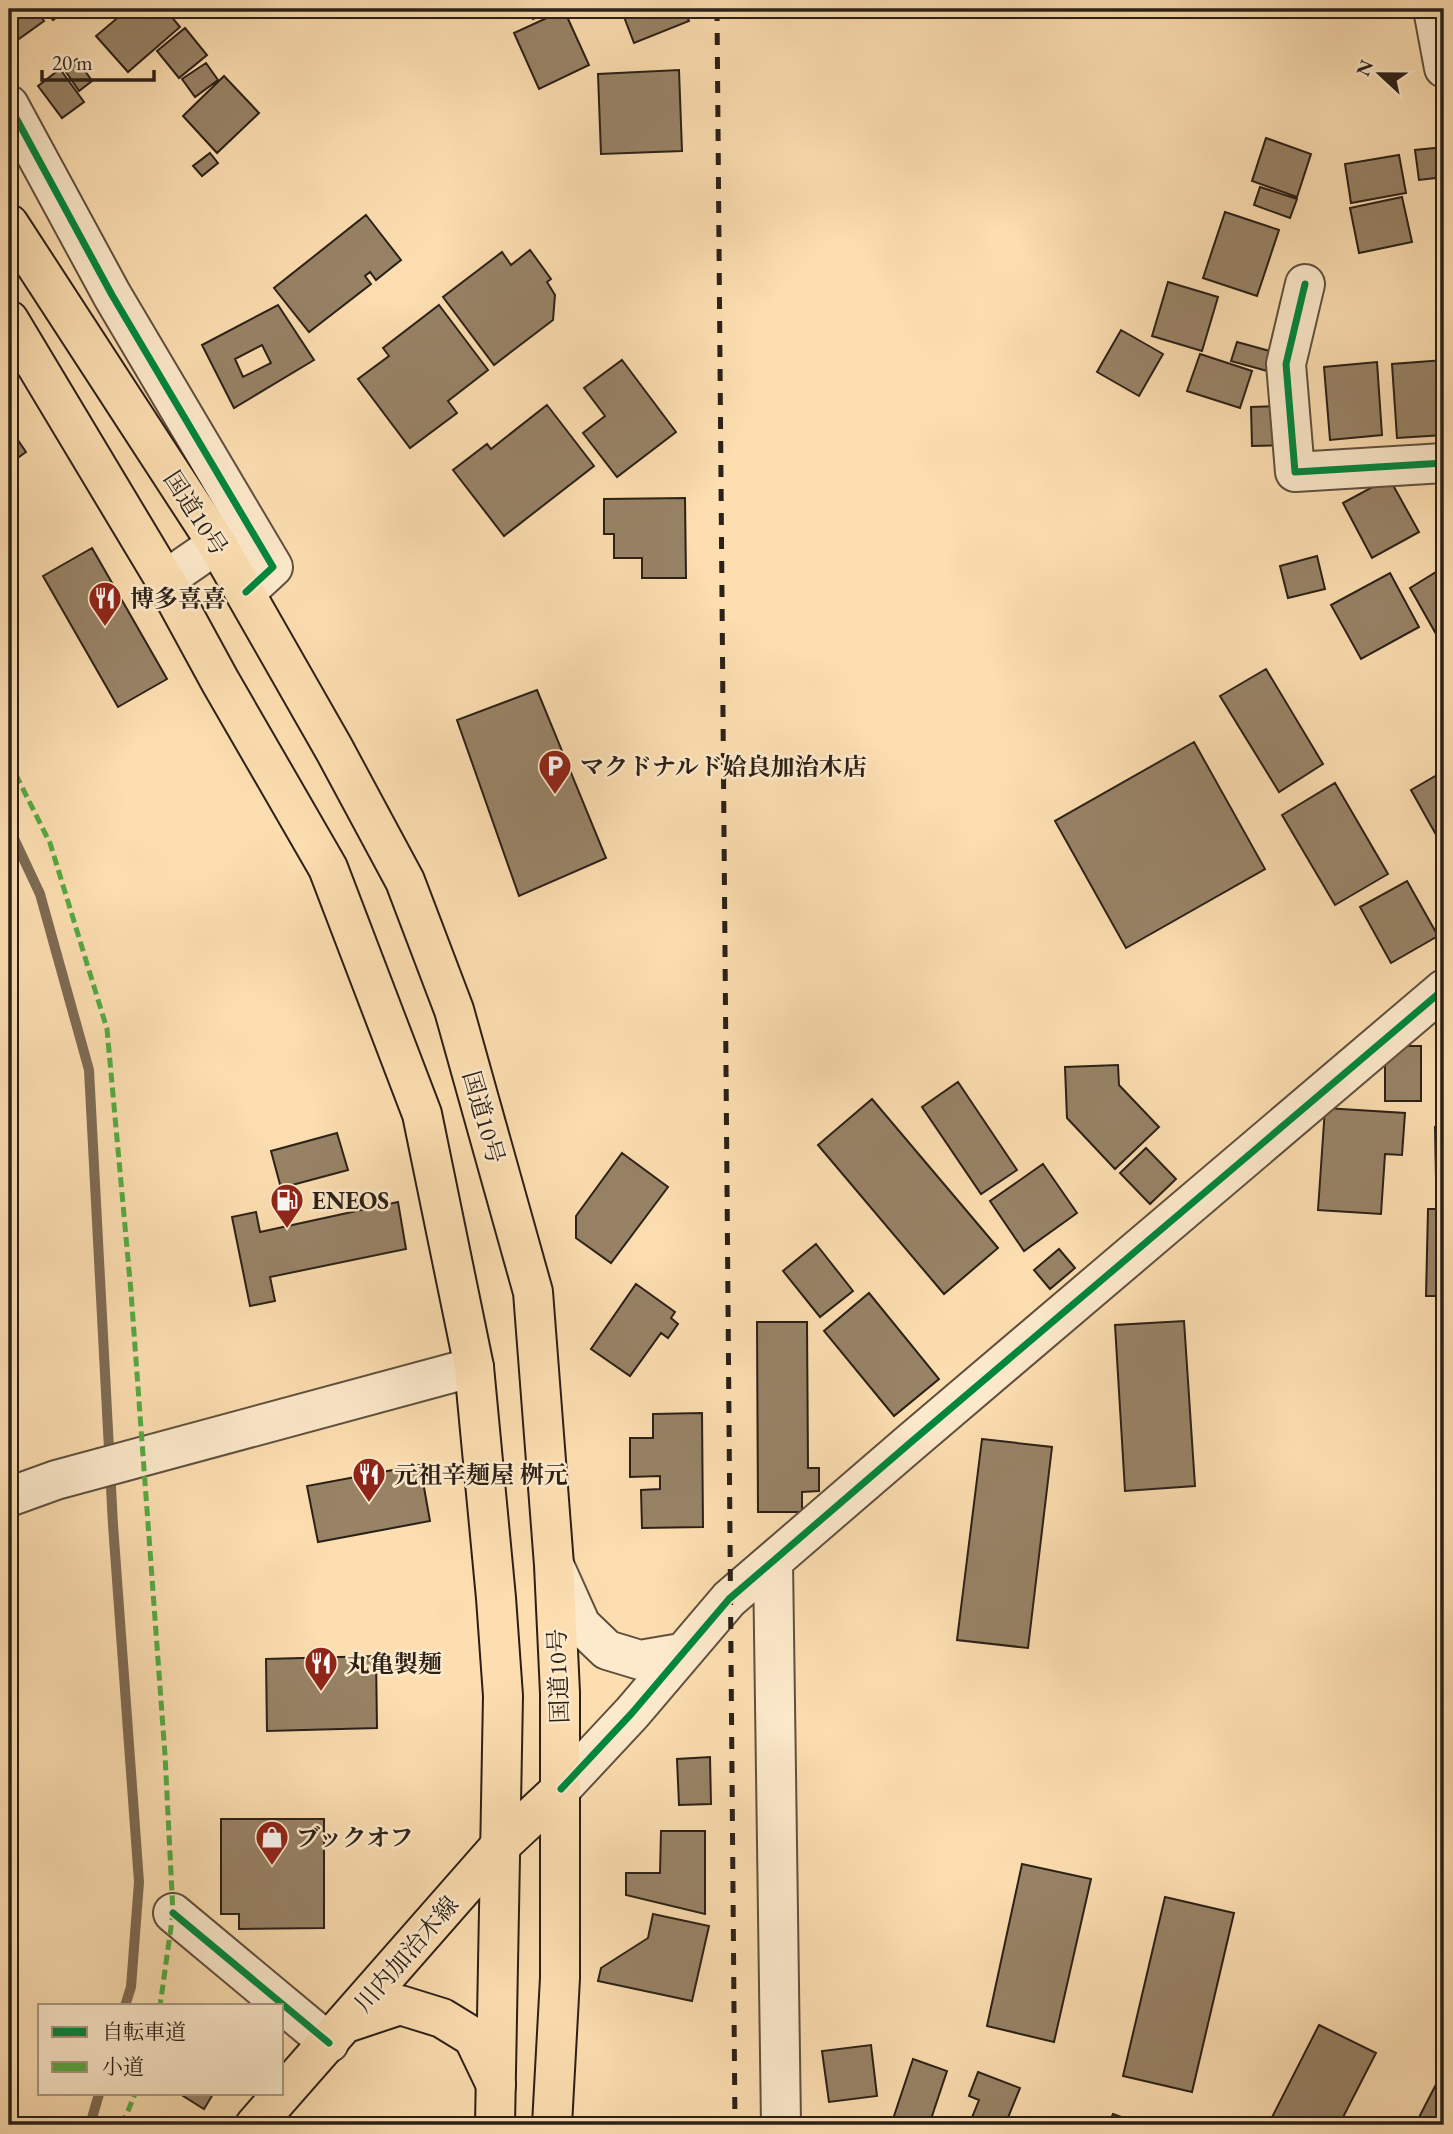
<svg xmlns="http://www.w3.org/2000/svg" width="1453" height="2134" font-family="'EB Garamond','Noto Serif JP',serif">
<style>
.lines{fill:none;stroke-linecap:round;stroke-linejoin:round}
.stream{stroke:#7e6b54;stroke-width:10}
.building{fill:#988367;stroke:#2b2017;stroke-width:2;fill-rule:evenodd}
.minor-casing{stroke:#5f503e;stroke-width:42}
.major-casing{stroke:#2b2017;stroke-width:42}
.highway-casing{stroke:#2b2017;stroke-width:42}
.minor{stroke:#fdeacc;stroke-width:38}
.major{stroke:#fcdeb1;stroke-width:38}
.highway{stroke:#fcdeb1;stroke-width:38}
.rail{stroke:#2b2017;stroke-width:5;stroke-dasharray:12 12;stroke-linecap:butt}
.quiet{stroke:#54aa42;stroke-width:5;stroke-dasharray:10 5;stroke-linecap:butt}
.cycleway-casing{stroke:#fdeacc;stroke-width:11}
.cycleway{stroke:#00873e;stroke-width:7}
.labels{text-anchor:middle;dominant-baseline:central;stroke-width:5;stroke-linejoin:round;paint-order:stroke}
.street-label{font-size:24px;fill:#2b2017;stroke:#fdeacc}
.poi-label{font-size:24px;font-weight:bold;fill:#2b2017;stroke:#fdeacc;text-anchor:start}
</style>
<rect width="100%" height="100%" fill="#fcdeb1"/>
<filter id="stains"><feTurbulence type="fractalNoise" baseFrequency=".00286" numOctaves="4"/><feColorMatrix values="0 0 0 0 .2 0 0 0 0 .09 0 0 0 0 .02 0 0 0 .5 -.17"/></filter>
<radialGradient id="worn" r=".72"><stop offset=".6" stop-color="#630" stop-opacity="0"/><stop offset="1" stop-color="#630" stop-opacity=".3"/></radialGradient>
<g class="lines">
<path class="stream" d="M9,828L40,894L89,1070L113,1525L139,1882L131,1987L125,2006
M90,2125L99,2094"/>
</g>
<path class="building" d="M13,9H35L44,21L16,41L9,31V12Z
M45,9H68L53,20Z
M128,9H165L180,27L128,72L96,36Z
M529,9H558L533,19Z
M621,9H684L689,21L634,43Z
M564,10L589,65L539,89L514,33Z
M185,28L207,55L179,78L157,51Z
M77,59L92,81L79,91L64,69Z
M206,63L218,80L195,97L182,79Z
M60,69L84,102L62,118L38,86Z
M679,70L682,151L601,154L598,74Z
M224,76L259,113L217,153L183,116Z
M1266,138L1311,154L1297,197L1252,181Z
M1444,147V177L1419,180L1415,150Z
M210,153L218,163L202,176L193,166Z
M1399,155L1406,193L1351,203L1345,164Z
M1260,187L1297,199L1290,218L1254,205Z
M1402,197L1412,242L1359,253L1350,208Z
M1225,212L1279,230L1257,296L1203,278Z
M366,215L401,260L376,280L370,272L365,276L371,284L309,332L274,288Z
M530,250L551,279L547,282L555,295L553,320L494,365L443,297L502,252L511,265Z
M1168,282L1218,297L1202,351L1152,336Z
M278,305L314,360L234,408L202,345ZM262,345L271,363L243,377L235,359Z
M439,305L488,370L448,401L457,413L410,448L358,379L389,356L383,348Z
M1121,330L1163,354L1139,396L1097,372Z
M1237,342L1277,353L1271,372L1231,361Z
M1200,354L1252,371L1240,408L1187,391Z
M622,360L676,432L617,477L583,433L605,416L584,388Z
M1444,360V435L1397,438L1392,364Z
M1377,362L1382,435L1330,440L1324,367Z
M547,405L594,466L504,536L453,470L487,444L491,449Z
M1284,406L1285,445L1252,446L1251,407Z
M9,427L26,452L9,464Z
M1389,478L1419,532L1372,558L1343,503Z
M685,498L686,578H642V558H614V534H604V499Z
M92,548L167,679L118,707L43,576Z
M1317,556L1325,589L1288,598L1280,566Z
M1444,567V648L1410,588Z
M1390,573L1419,627L1361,659L1331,605Z
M1266,669L1323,764L1279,792L1220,696Z
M537,690L606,858L519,896L457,720Z
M1194,742L1265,869L1126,948L1055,821Z
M1444,771V849L1411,790Z
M1335,783L1388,874L1335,905L1282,815Z
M1407,881L1438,936L1391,963L1360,907Z
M1436,1044H1444V1116L1439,1117Z
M1385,1046H1421V1101H1385Z
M1118,1065L1119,1085L1159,1127L1115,1169L1067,1118L1065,1067Z
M958,1082L1017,1170L981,1194L922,1107Z
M872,1099L998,1248L944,1294L818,1145Z
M1325,1108L1405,1113L1402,1155L1385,1154L1381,1214L1318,1210Z
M1435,1127H1444V1178H1436Z
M337,1133L348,1170L281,1188L271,1151Z
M1146,1148L1176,1179L1150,1204L1120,1173Z
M622,1153L668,1187L611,1263L576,1238V1216Z
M1043,1164L1077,1213L1024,1251L990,1201Z
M398,1202L406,1249L270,1277L275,1301L250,1306L232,1217L256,1212L260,1232Z
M1428,1209H1443L1444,1296H1426Z
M816,1244L853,1291L820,1317L783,1271Z
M1059,1249L1075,1268L1050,1289L1034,1270Z
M636,1284L675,1312L671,1318L678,1324L668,1338L661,1333L630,1376L591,1349Z
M869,1293L939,1379L894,1416L824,1331Z
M1184,1321L1195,1486L1125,1491L1115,1325Z
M757,1322H807L808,1468H819V1491L802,1492V1512H758Z
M702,1413L703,1527L642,1528L641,1490L660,1489V1476L630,1477V1438H653V1414Z
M982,1439L1052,1447L1028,1648L957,1640Z
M420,1465L430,1521L318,1542L307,1486Z
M376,1656L377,1728L267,1731L266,1659Z
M710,1757L711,1804L679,1805L677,1759Z
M221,1819H324V1928L239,1929V1914H221Z
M661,1831H705V1914L626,1895V1873H660Z
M1022,1864L1091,1879L1054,2042L987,2026Z
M1165,1897L1234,1913L1192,2092L1123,2076Z
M653,1914L709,1926L692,2001L598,1981L601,1968L648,1938Z
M1319,2025L1376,2053L1339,2125H1268Z
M871,2045L877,2096L829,2102L822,2051Z
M913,2059L947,2071L929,2125H891Z
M1444,2069V2125H1415Z
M978,2072L1020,2088L1005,2125H969L979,2100L969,2096Z
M180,2094H213L204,2109Z
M1113,2114L1143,2125H1108Z
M654,2119L669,2125H651Z"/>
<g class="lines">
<defs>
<path id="minor" d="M1433,9L1444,68
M9,105L112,295L273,567L246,592
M1305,284L1286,364L1295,472L1444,463
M165,580L217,544
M9,1497L56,1480L474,1367
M773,1562L781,2125
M555,1567L581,1625L607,1650L640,1660L681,1653
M561,1789L632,1713L729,1599L910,1443L1444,989
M173,1913L329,2043"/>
<path id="major" d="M346,2023L400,2005L442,2018L473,2037L496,2085
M255,2125L499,1847L561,1789"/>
<path id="highway" d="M9,224L217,544L334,749L405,881L454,1010L533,1292L554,1565L560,1693V1978L552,2125
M9,320L165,580L220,681L328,868L422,1114L474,1367L496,1598L503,1696L495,2125"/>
</defs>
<use href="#minor" class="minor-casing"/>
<use href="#major" class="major-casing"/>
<use href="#highway" class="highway-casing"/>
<use href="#minor" class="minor"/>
<use href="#major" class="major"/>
<use href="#highway" class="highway"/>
<path class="rail" d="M717,9L735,2125"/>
<path class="quiet" d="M9,761L50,843L107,1029L131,1292L165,1755L173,1913L160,2006
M122,2125L135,2094"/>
<defs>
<path id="cycleway" d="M9,105L112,295L273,567L246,592
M1305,284L1286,364L1295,472L1444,463
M561,1789L632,1713L729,1599L910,1443L1444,989
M173,1913L329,2043"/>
</defs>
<use href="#cycleway" class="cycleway-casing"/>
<use href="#cycleway" class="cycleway"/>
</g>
<defs>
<symbol id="restaurant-pin" viewBox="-11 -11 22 30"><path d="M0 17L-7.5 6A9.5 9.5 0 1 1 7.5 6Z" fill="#8f2418" stroke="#fdeacc"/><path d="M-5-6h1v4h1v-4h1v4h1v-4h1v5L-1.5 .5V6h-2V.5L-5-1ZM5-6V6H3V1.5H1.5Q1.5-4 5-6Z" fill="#fff"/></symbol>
<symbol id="parking-pin" viewBox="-11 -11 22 30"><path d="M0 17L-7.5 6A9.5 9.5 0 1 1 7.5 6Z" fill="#8f2418" stroke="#fdeacc"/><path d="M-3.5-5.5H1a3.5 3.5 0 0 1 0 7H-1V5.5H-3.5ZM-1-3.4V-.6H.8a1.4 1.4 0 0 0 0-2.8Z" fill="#fff"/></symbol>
<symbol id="fuel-pin" viewBox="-11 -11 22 30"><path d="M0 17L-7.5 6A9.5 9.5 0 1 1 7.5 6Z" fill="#8f2418" stroke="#fdeacc"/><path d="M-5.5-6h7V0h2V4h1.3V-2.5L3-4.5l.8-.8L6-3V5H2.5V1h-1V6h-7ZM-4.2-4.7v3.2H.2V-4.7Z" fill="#fff"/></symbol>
<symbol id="shop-pin" viewBox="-11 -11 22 30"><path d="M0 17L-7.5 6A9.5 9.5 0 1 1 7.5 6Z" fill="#8f2418" stroke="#fdeacc"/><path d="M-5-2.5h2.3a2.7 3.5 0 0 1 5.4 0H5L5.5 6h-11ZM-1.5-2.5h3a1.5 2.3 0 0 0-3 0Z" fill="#fff"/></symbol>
</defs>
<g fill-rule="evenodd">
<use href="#restaurant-pin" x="86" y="579" width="38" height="52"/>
<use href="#parking-pin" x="536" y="747" width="38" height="52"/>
<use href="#fuel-pin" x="268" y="1181" width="38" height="52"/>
<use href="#restaurant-pin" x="350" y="1455" width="38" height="52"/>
<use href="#restaurant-pin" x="302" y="1644" width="38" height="52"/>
<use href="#shop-pin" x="253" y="1818" width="38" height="52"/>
</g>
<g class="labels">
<g class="street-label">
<text transform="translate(196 513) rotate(57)">国道10号</text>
<text transform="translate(484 1117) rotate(74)">国道10号</text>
<text transform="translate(558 1676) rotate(-92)">国道10号</text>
<text transform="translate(406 1954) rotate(-49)">川内加治木線</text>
</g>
<g class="poi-label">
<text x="130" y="598">博多喜喜</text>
<text x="580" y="766">マクドナルド姶良加治木店</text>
<text x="312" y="1200">ENEOS</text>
<text x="394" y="1474">元祖辛麺屋 桝元</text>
<text x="346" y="1663">丸亀製麺</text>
<text x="296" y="1837">ブックオフ</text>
</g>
</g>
<rect width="1453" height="2134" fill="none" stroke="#fcdeb1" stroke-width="35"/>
<rect x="10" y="10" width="1432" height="2113" fill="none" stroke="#2b2017" stroke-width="3.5"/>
<rect x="18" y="18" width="1418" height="2099" fill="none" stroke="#2b2017" stroke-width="2"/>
<rect x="38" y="2004" width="245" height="91" fill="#fdeacc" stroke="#a99984" stroke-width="2"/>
<rect x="52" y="2027" width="35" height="10" fill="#00873e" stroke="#a99984" stroke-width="2"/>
<text x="102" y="2039" font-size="21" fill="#2b2017">自転車道</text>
<rect x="52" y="2062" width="35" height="10" fill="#54aa42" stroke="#a99984" stroke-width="2"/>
<text x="102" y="2074" font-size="21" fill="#2b2017">小道</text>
<g transform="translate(1380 74) rotate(292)" stroke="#fdeacc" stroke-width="5" paint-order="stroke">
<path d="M0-5L12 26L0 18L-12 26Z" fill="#2b2017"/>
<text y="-10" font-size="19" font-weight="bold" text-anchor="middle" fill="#2b2017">N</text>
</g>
<path d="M42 70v10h112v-10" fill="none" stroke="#2b2017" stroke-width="3.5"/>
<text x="52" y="70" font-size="21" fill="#2b2017" stroke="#fdeacc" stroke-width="5" paint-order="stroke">20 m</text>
<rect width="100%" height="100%" filter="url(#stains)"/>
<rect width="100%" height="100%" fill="url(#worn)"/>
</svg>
